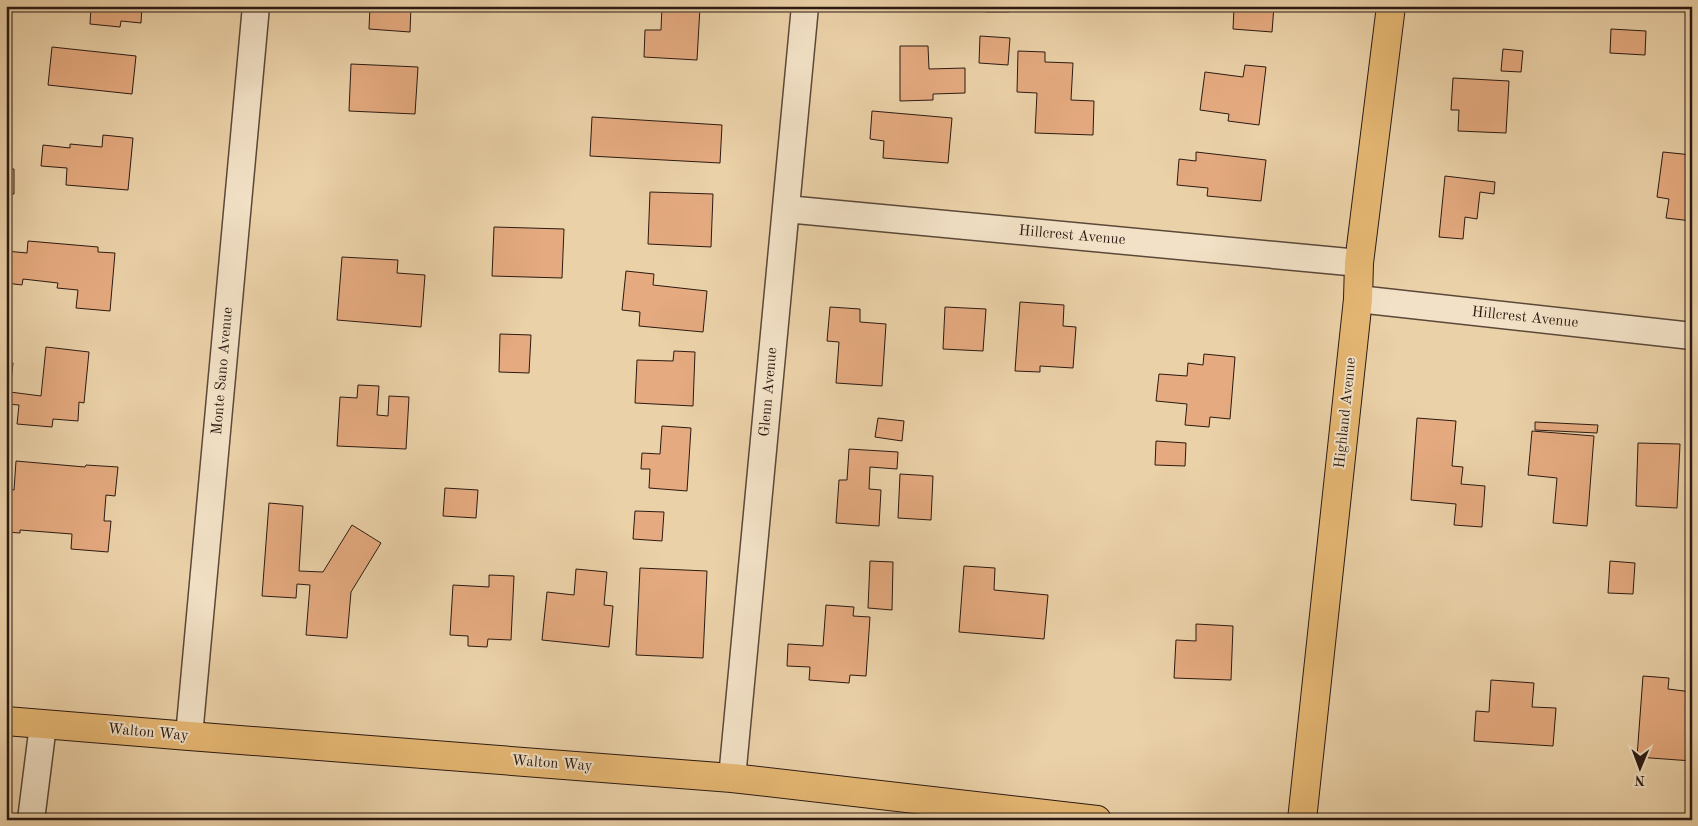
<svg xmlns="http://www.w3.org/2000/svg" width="1698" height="826" font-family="'Old Standard TT',serif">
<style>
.building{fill:#e5aa7f;stroke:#2b1a12}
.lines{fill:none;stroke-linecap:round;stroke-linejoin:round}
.minor-casing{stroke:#5b4838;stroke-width:29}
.major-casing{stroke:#2b1a12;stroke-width:30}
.minor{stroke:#f2e1c6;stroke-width:26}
.major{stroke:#e6b874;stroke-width:28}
.labels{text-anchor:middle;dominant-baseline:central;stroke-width:4;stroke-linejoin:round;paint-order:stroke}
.street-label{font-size:15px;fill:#2b1a12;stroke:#f2e1c6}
</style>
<rect width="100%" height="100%" fill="#ebd1a8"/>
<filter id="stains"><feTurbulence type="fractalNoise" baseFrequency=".004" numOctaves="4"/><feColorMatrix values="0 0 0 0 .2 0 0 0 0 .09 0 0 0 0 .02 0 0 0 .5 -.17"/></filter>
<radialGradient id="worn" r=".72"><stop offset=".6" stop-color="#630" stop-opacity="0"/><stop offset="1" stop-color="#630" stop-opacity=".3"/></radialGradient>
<path class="building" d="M76,6H142L141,23L121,21L120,27L90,24L91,8Z
M370,6H411L410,32L369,29Z
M662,6L700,7L697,60L644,57L645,30H661Z
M915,6H945V8Z
M986,6H1009V12H986Z
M1214,6H1274L1272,32L1233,29L1234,8Z
M1611,29L1646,31L1645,55L1610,53Z
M980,36L1010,38L1008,65L979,63Z
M900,46H928L929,69L965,68V93L933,94V100L900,101Z
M52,47L136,56L132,94L48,85Z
M1503,49L1523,51L1521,72L1501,71Z
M1018,51L1045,52V62L1073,63L1071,100L1094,101L1093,135L1035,133L1037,93L1017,92Z
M351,64L418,67L415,114L349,111Z
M1245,65L1266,67L1259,125L1228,121L1229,114L1200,110L1205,72L1243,77Z
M1453,78L1509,81L1506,133L1458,131L1459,110H1451Z
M872,111L952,118L948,163L883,158L884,141L870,139Z
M592,117L722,125L720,163L590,156Z
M103,135L133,138L128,190L66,185L67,168L41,166L43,145L70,148V144L102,147Z
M1196,152L1266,160L1261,201L1207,196L1208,188L1177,185L1179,159L1196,161Z
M1663,152L1692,155V221L1666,218L1669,199L1657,197Z
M6,169H14V194H6Z
M1445,176L1495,182L1494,194L1480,192L1477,219L1465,217L1463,239L1439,237Z
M650,192L713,194L711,247L648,244Z
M494,227L564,229L562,278L492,276Z
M28,241L98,247V252L115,253L110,311L76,308L78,290L57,288L58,283L23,279L22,285L6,283V251L27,253Z
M342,257L398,260L397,273L425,275L421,327L337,320Z
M626,271L654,274L653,285L707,291L703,332L639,326L640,312L622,310Z
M1020,302L1064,305L1063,326L1076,327L1073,368L1040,366V372L1015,371Z
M830,307L860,309V322L886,324L882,386L836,383L839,342L827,341Z
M945,307L986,309L983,351L943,349Z
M500,334L531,335L529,373L499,372Z
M46,347L89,352L84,403L79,402L78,421L53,419L52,427L17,424L19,405L6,404V363H13L10,392L41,396Z
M674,351L695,352L693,406L635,403L637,360L673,361Z
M1204,354L1235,357L1230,419L1210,417L1209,427L1185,425L1187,404L1156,401L1159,374L1187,376L1188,363L1203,365Z
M358,385L379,386L377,415L388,416L389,396L409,397L406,449L337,446L340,397L357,398Z
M878,418L904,421L902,441L875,437Z
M1417,418L1456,421L1452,466L1463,467L1461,484L1485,486L1482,527L1454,525L1456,504L1411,500Z
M1535,422L1598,425L1597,433L1535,430Z
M662,426L691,428L687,491L649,488L650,469H641L642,453L660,454Z
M1532,431L1594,436L1587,526L1553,523L1557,478L1528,475Z
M1156,441L1186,443L1185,466L1155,465Z
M1638,443L1680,444L1677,508L1636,506Z
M849,449L898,452L897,469L870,467L869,489L881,490L879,526L836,523L839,480H847Z
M16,461L85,467L86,465L118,467L115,496L106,495L104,521H111L108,552L71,549L72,534L20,530V533L6,532V504L8,489L14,490Z
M900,474L933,476L931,520L898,518Z
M445,488L478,490L476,518L443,516Z
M269,503L303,506L299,571L323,572L352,525L381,543L351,592L347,638L306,635L310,585L297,584L296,598L262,596Z
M635,511L664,512L662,541L633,539Z
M870,561L893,562L892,610L868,608Z
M1610,561L1635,563L1633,594L1608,593Z
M964,566L995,568L994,590L1048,595L1044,639L959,632Z
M640,568L707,571L703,658L636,655Z
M576,569L607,572L604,605L613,606L609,647L542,640L547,592L574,595Z
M489,575L514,576L511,640L488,639L487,647L468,646V636L450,635L453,585L489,587Z
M826,605L854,607L853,616L870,617L866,676L850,675L849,683L809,680L810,667L787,666L788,644L823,646Z
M1196,624L1233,626L1231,680L1174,678L1176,640L1196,641Z
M1643,676L1669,678L1668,689L1692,692V761L1637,757Z
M1491,680L1534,683L1532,707L1556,708L1553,746L1474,741L1476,711L1489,712Z"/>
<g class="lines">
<defs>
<path id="minor" d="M786,209L1359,263
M1358,299L1692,336
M189,736L256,6
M732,778L805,6
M31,820L43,725"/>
<path id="major" d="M6,721L189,736L732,778L1097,820
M1302,820L1358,299L1359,263L1391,6"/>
</defs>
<use href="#minor" class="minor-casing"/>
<use href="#major" class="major-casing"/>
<use href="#minor" class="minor"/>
<use href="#major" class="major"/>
</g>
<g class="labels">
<g class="street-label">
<text transform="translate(1072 236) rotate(5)">Hillcrest Avenue</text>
<text transform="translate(1525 318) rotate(6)">Hillcrest Avenue</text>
<text transform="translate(223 371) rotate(-85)">Monte Sano Avenue</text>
<text transform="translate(769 392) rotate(-85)">Glenn Avenue</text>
<text transform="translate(1346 413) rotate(-84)">Highland Avenue</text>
<text transform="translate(148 733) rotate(5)">Walton Way</text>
<text transform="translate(552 764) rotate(4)">Walton Way</text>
</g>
</g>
<rect width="1698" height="826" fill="none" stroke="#ebd1a8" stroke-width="25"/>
<rect x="8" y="8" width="1683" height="811" fill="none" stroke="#2b1a12" stroke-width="2.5"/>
<rect x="12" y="12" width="1673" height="801" fill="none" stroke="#2b1a12"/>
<g transform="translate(1640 768) rotate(181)" stroke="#f2e1c6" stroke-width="4" paint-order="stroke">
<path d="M0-4L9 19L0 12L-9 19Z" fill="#2b1a12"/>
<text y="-8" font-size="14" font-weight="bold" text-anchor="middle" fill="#2b1a12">N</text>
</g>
<rect width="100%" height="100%" filter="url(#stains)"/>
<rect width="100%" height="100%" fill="url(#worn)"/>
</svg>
